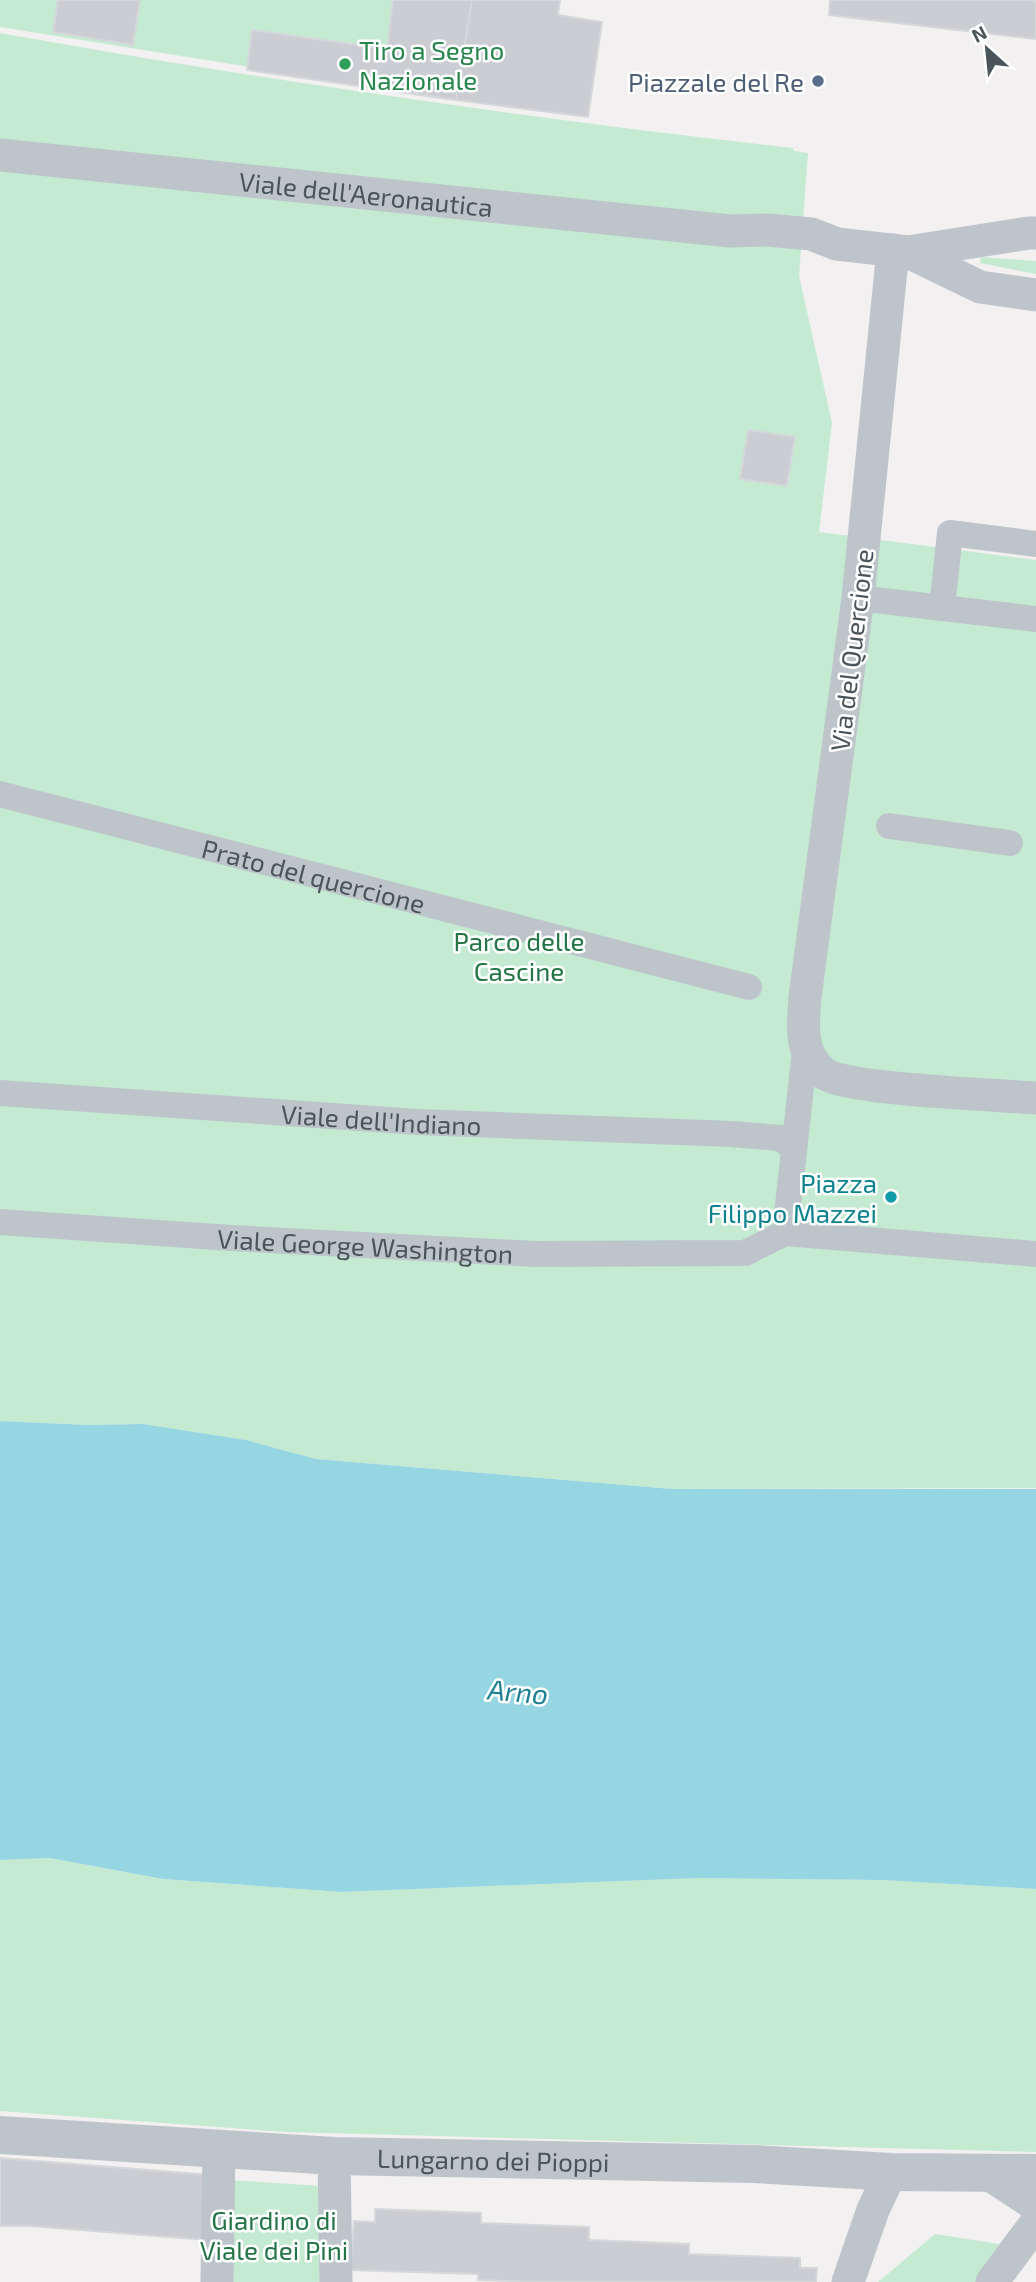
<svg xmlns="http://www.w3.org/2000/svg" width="1036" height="2282" font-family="'Exo 2',sans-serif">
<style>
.green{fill:#c4ead1}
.water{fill:#96d6e2}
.building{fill:#cbcdd2;stroke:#d5d7da;stroke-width:2}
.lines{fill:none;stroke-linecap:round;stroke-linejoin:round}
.pedestrian{stroke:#bdc5cb;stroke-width:26}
.minor{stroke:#bdc5cb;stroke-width:33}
.tertiary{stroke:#bdc5cb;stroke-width:38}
.leisure-dot{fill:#2e9e5b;stroke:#fff;stroke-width:2.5}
.service-dot{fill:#5c6f8a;stroke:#fff;stroke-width:2.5}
.culture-dot{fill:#0f9aa8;stroke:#fff;stroke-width:2.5}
.labels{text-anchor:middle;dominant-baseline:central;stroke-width:5;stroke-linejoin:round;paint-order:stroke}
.leisure-label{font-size:26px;fill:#27864d;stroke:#fff;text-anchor:start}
.service-label{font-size:26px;fill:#4e5e75;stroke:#fff;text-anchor:end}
.street-label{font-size:26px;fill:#4a545b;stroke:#fff}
.park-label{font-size:26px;fill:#237547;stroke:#fff}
.culture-label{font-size:26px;fill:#0d838f;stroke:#fff;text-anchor:end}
.water-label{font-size:28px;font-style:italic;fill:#1d8193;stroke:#fff}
</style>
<rect width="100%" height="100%" fill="#f2f0f0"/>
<path class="green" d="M0,0H472L456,100L0,27Z
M0,33C263,80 527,118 793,148L794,151L808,153L799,276L832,423L819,532L1036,560V1488L672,1489L316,1459L246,1440L143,1424L89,1425L0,1421Z
M981,257L1036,261V274L980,263Z
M50,1858L163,1879L341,1892L696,1878L883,1880L1036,1889V2152L286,2132L0,2111V1860Z
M228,2180L322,2186L320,2282H225Z
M935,2234L1031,2249L1007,2282H878Z"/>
<path class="water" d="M0,1421L89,1425L143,1424L246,1440L316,1459L672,1489H1036V1889L883,1880L698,1878L341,1892L163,1879L50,1858L0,1860Z"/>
<path class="building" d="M58,0H140L133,45L53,32Z
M393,0H472L456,100L247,70L252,30L387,49Z
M472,0H560L558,15L602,22L588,117L456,100Z
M830,0H1036V39L829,15Z
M748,430L795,437L787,486L740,479Z
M0,2158L210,2175L206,2240L30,2226H0Z
M375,2209L481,2213V2223L589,2227V2240L689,2244V2254L800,2258V2268H817L816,2282H544L478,2280V2274L350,2270L354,2221L375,2222Z"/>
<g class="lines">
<g class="pedestrian">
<path d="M858,598L1036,619"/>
<path d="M942,608L950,533L1036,544"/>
<path id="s1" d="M0,794L749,987"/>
<path d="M889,826L1010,843"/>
<path id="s2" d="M0,1093L418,1122L731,1134L781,1138L794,1149"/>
<path id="s3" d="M0,1222L231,1238L535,1254L745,1253L785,1233L1036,1254"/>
<path d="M785,1233L805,1050"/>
</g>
<g class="minor">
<path id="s4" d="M0,155L730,231L767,230L811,234L837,244L908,252L1029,233H1036"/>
<path d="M893,250L858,598L805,997C803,1024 799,1052 822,1072C843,1090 1000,1095 1036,1098"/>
<path d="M908,252L980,287L1036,295"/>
<path d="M334,2156L336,2282"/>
<path d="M987,2173L1036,2205"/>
<path d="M217,2282L219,2150"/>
<path d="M848,2282L873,2210L891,2172"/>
<path d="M992,2282L1036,2223"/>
</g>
<path class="tertiary" id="s5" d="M0,2135L334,2156L754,2164L891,2172L1036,2173"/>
</g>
<circle class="leisure-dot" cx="345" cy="64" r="7"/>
<circle class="service-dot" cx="818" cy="81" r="7"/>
<circle class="culture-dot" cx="891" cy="1197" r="7"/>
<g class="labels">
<g class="leisure-label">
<text x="359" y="49">Tiro a Segno<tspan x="359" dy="30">Nazionale</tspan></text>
</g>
<g class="service-label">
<text x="804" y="81">Piazzale del Re</text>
</g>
<g class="street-label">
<text stroke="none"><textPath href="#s4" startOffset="368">Viale dell'Aeronautica</textPath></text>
<text transform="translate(851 650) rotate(-83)">Via del Quercione</text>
<text stroke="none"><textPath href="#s1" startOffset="324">Prato del quercione</textPath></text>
<text stroke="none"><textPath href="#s2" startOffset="382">Viale dell'Indiano</textPath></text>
<text stroke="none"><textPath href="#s3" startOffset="366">Viale George Washington</textPath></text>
<text stroke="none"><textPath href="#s5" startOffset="494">Lungarno dei Pioppi</textPath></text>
</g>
<g class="park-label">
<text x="519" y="940">Parco delle<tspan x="519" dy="30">Cascine</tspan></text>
<text x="274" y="2219">Giardino di<tspan x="274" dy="30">Viale dei Pini</tspan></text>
</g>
<g class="culture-label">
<text x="877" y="1182">Piazza<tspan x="877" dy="30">Filippo Mazzei</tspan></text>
</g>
<g class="water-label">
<text transform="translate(518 1691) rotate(5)">Arno</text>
</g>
</g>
<g transform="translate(987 49) rotate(333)" stroke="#ffffff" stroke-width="5" paint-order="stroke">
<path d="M0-5L12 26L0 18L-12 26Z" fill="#4a545b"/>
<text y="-10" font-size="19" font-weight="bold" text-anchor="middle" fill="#4a545b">N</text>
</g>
</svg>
